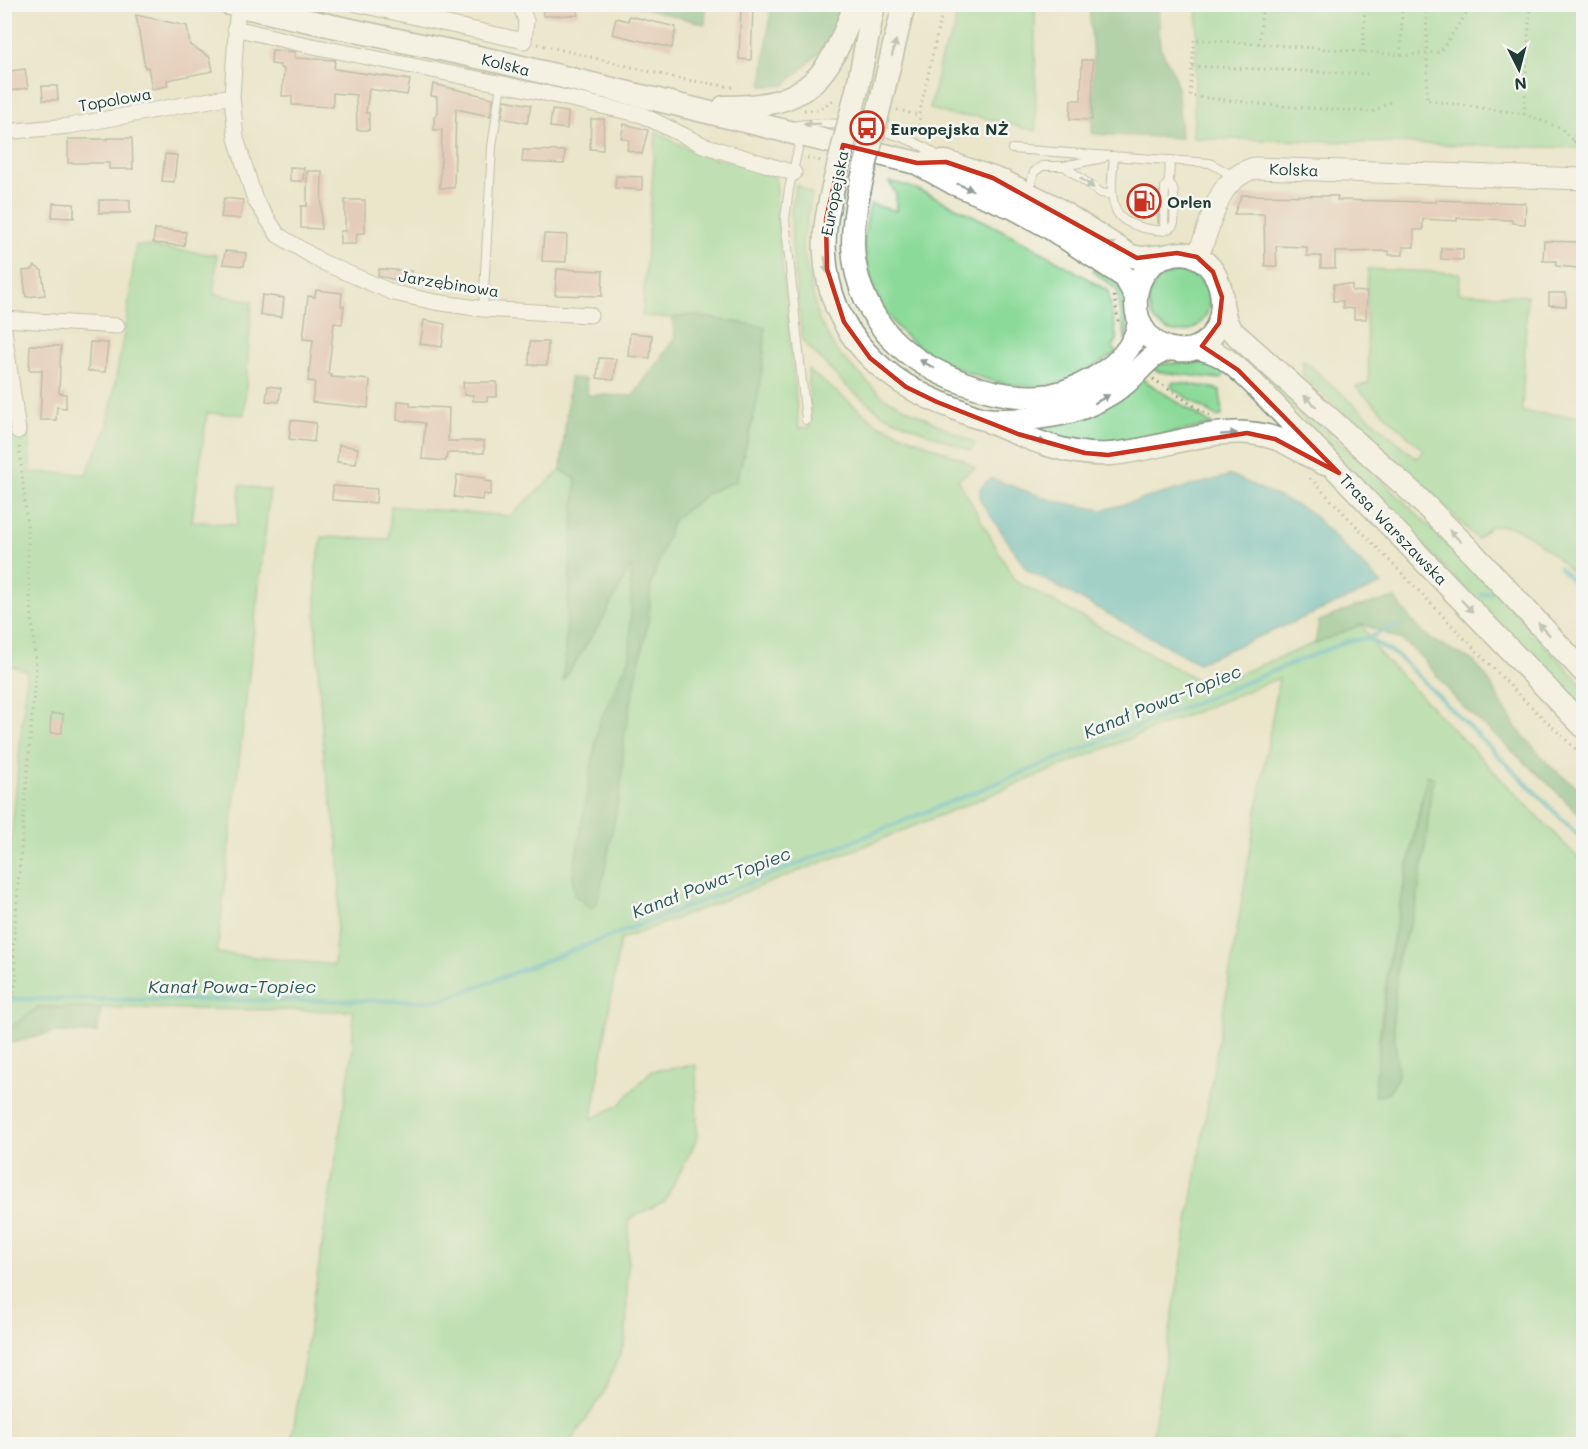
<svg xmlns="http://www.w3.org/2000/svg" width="1588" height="1449" font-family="Mali,sans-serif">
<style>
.green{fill:#8cda99;stroke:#568c66;stroke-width:1.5;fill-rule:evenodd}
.forest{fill:#71ba81;stroke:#487c5a;stroke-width:1.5}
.water{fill:#49b6c3;stroke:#347a7c;stroke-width:1.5}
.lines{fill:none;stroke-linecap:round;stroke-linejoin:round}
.stream{stroke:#49b6c3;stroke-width:4.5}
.building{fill:#deaba4}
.lane-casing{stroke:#85927f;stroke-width:10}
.street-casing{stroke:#85927f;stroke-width:17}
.secondary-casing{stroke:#85927f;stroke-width:23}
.primary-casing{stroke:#85927f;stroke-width:25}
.path{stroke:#85927f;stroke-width:3;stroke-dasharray:1.5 4.5;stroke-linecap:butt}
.lane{stroke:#fff;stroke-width:8}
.street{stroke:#fff;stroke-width:15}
.secondary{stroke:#fff;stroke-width:21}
.primary{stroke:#fff;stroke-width:22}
.primary-bridge-casing{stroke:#85927f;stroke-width:25;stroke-linecap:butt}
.primary-bridge{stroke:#fff;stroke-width:22}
.oneway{fill:#8f9e9a}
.marked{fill:none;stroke:#c8321e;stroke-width:4.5;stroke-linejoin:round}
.labels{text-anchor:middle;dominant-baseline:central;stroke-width:5;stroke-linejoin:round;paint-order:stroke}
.street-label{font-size:16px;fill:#1f3d34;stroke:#f6f6f2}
.poi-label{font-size:16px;font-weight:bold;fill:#1f3d34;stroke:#f6f6f2;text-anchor:start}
.water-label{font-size:18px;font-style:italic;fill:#2a5b58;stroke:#f6f6f2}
</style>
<rect width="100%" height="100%" fill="#f6f6f2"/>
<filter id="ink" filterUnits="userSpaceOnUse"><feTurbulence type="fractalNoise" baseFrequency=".0167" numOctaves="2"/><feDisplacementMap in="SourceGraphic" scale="12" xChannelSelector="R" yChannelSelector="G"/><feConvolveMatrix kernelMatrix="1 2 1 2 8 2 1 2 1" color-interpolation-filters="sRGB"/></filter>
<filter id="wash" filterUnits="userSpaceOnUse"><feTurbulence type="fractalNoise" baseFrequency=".008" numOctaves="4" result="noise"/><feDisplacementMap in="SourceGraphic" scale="24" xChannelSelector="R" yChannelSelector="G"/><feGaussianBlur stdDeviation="1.35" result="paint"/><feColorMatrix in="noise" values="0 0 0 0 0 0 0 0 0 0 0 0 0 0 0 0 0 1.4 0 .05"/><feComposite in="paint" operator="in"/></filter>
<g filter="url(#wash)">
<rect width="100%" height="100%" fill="#ebe6ca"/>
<path class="green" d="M958,5H1035L1036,131L975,116H954L930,109L941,57L954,31Z
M1198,5H1583V148L1193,138Z
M656,131C671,140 685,149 703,155C726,163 755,162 775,177L777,190L776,203L799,428L811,427L808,370L878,424L964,460L975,468L958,479L1015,581L1209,686L1362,624L1379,653L1583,863V1444H1151L1279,678L862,847L620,940L592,1119L619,1105L651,1071L696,1065L697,1139L665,1201L629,1219L626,1339L603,1394L569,1444H291L353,1047V1011L38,1007L5,1032V875L11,842L27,671L5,664V430L29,428L30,472L86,474L107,429L127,316L136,245L217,255L214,294L252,301L244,415L207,413L192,521L237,525L240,485L270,490L217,953L334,965L340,882L338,842L324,760L316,636V568L322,537L389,539L391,506L510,516L561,470L570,378L586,379L587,395L634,396L675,338L672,318L642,316ZM1434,778L1431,788L1426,843L1416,907L1398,957L1393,1018L1398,1076L1378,1045L1389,960L1421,800Z
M889,182C914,185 936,198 958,208C1010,233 1059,261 1108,291L1117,340L1112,348L1117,353C1101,361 1081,377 1065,381C1034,391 999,385 971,374C919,353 883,328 869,272C867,262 864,251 864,240C865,228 868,216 870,204L896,211V194Z
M796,184L812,194L802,246L818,318L837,352L883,397L975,443L971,451L882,414L845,385L802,340L792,247L791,211Z
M1095,268C1103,273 1113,278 1119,284C1129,295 1129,329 1126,342L1117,290L1093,271Z
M1368,269L1460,273L1459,293L1527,296L1522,412L1583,417V584C1568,568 1531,531 1510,527C1504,526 1497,526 1491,526L1477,539L1412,474L1303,377V360L1417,459L1424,451L1356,387L1369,383L1366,319Z
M1149 302a30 30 0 1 1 60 0a30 30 0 1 1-60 0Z
M1207,362L1227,371L1221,379L1160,372L1152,368L1155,364Z
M1255,364L1322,427L1378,476L1511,608L1583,686V713L1289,404L1251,368Z
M1142,379L1213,425L1104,446L1031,434V426Z
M1174,382L1213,388L1220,391L1222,416L1217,417L1173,389L1171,384Z"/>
<path class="forest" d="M634,5H706L705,24H704Z
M771,5H844L831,36L822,50L784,86H762Z
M1089,5H1158L1160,47L1174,74L1178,93L1181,138L1092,134L1093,60Z
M692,315L765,327C765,379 751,432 736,481L708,493L673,520L651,584L649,616L625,732L621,786L604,873L597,903L590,908L574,895L573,874L599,723L630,657L631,565L603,619L563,681L576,479L561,470L570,378L586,379L587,395L633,396L675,338L672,318Z
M1395,598L1415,625L1432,640L1474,661L1487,678L1515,726L1551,767L1583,791V819L1552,787L1459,703L1423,659L1402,640L1362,624L1315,644L1319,621L1355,607Z
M1427,775L1434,778L1431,788L1426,843L1416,907L1398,957L1393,1018L1398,1076L1388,1094L1374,1096L1389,960Z
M38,1007L101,1008L97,1033L54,1032L5,1045V1032Z"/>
<path class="water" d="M1231,475L1309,511L1382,584L1198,663L1027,570L980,500V488L991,478L1051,500L1102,510Z"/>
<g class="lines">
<path class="stream" d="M1560,568L1584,593
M1481,595L1491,592
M1368,638L1399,657L1584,841
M4,999L419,1001L445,999L752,882L1348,641L1368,638L1396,626"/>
</g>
<g id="blocks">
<path class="building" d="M543,4H578V15L543,16Z
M741,6L753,7L751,60L739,59Z
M136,15L187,26L190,45L210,57L213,71L167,80L168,86L152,89L148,67L145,68Z
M629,16L676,27L672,48L612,34L616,18L628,21Z
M272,50L295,52V58L335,60L334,69L410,80L407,95L369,89L366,113H369V130H357L356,95L333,93V107L292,105V96H282L284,69L280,68V65L271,64Z
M1082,60H1093L1092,120L1070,119L1071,100H1081Z
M25,69L28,88L4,92V72Z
M433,84L493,98L490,116L456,109L454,188H440L442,130H434V118L437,113V97L431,96Z
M42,86H57L58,100H43Z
M505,100L531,105L527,123L502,118Z
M552,110L568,112L567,129L550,127Z
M591,119H604L603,150L590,149Z
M624,124L648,130L642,154L627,150L629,140L621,138Z
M108,138H132L133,169H109V163H68V139H108Z
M523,150L565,151L564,164L522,162Z
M165,154L177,155L174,182L162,181Z
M290,167L304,168L303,181H290Z
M307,171H322L321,229L301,228V206H307Z
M616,176L642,177V190L615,188Z
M1134,191L1159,192L1158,224V210H1134Z
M1242,195L1338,196L1337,200L1436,202V200L1526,203L1525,224L1512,223V220L1457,218V221L1423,219V230H1414V247H1403V255H1389V251L1335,252V268H1321V256H1307V247L1276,246L1277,266H1265L1264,214H1234Z
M224,198L243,200L240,219L221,217Z
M99,200H130V213H99Z
M345,200H365V233H357L356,244H340V231H345Z
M53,203L74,204V218L52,217Z
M155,229L186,232L184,246L153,243Z
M544,234L567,235L566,262L542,261Z
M1544,241L1579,242L1578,268L1556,266V261H1543Z
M1441,248L1463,249V260L1441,259Z
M225,251L246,253L244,266L223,264Z
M35,266L42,271L45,295L26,297L23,271L32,270Z
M379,269L412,271L411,283L378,276Z
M557,269L603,271L602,296L555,295Z
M1334,284L1352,285V291L1367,292L1366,319H1354V309L1343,308V301H1333Z
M316,290L342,293L341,306H344L342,324L334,323L328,374L332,375L331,377L370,380L368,408L312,402L315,382L308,381L313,340L303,339L308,296L315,297Z
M1549,293H1566V306L1549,305Z
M262,295L284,298L282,317L260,315Z
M424,320L445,324L442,347L420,344Z
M630,333L652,335L650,358L628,356Z
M90,342L108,343L105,372L88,371Z
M530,342H548L547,365H529Z
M30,345L61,346L59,393L66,394V408L57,407L56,420H40L42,370H29Z
M599,358L616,359L614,380L597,378Z
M463,382H497V397H487V401H473V395H464Z
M268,386L281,388L279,402L266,401Z
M398,401L410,402V406L449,408L448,441H484V453H447L446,461L422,459L425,423L397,420Z
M291,420L316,423L314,442L289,439Z
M339,445L358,448L356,464L337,462Z
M457,475L485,478V481L492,482L490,495L483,494L482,500L454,497Z
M333,486L377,489L376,503L332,500Z
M51,714H63L62,733H50Z"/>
</g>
</g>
<g filter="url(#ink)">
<use href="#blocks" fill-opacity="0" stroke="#85927f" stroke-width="1.5"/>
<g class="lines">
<defs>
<path id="lane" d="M797,125C840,119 903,130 938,156
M801,136L789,189L785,219L806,420
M1012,149L1210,163L1226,172L1232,177
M1114,156C1113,172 1109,192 1115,207C1116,211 1119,216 1123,219C1131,226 1169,238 1174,223C1175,218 1174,210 1174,204C1174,195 1175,189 1169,182
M1064,166L1101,193L1112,195
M1029,191L1034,172L1042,166H1064L1103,158
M1164,231L1165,187L1169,182L1170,160
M483,309L492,147L501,84"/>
<path id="street" d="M357,4L524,41L526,21L520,4
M237,18L232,96L236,138L255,200L278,235L322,262L394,293L435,302L483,309L590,315
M235,28L293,42L522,88L642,115L703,145L794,173
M4,132L69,126L232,96
M4,319L117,326
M4,330L18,431"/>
<path id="secondary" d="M1197,257C1214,222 1213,181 1254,168L1584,179"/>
<path id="primary" d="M230,4L501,62L917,163L955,184L1014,208L1047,226L1125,277L1136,297
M858,86L874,4
M883,92L904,4
M724,107C807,107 829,80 855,4
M925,163L946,162L1004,182L1051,205L1131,256L1142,258L1165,256
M833,187C828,209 823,231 825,254C829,333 884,383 954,408C963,412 974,417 984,419C1006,422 1048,418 1070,412C1091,406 1109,396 1126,383C1141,370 1152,351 1172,349
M859,192C851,229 849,264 866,300C872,313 881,327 891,338C927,375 999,403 1050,395C1072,391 1090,382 1108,369C1123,358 1137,340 1139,321
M1184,253C1239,262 1232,356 1177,350C1120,344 1122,253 1184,253Z
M1222,304L1226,322L1231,330L1414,494L1469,549L1584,672
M1194,348C1222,350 1238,369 1257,387L1584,727
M990,422C1026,438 1069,457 1109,454C1164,451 1222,419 1277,439C1292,445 1307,455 1322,463"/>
</defs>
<use href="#lane" class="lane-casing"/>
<use href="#street" class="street-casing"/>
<use href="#secondary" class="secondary-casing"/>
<use href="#primary" class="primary-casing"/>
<path class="path" d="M1473,4L1440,52L1427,53V100L1524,114L1561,128L1574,142
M538,44L680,79L733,87
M1259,44L1263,4
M1363,52L1365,4
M1401,55L1402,4
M1192,66L1369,74
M1390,102L1372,112L1279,106L1190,96L1194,39L1408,55L1427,53L1426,4
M804,110H818L836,98
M897,110L919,115
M1524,114L1530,4
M926,136L921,130L919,115L944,4
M1574,142L1584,86
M1574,142H1584
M807,158L821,161
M1114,296L1119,325
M1153,379L1210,416
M1310,478L1519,695L1584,757
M4,1020L10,1011L17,977L13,948L36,667L28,571V533L19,444"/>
<use href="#lane" class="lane"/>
<use href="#street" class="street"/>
<use href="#secondary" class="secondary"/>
<use href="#primary" class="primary"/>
<defs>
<path id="primary-bridge" d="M833,187L858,86
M859,192L883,92"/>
</defs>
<use href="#primary-bridge" class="primary-bridge-casing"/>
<use href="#primary-bridge" class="primary-bridge"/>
</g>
<defs><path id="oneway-solid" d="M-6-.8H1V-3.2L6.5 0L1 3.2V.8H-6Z" transform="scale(1.5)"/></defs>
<g class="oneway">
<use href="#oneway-solid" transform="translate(894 48) rotate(-76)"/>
<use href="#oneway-solid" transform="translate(812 124) rotate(179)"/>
<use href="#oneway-solid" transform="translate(1087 183) rotate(36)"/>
<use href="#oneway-solid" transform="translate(965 187) rotate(23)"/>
<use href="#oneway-solid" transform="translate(1115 247) rotate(-148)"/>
<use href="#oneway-solid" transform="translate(826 265) rotate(81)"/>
<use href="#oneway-solid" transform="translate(927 364) rotate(-150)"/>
<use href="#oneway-solid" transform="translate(1102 399) rotate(-30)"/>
<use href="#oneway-solid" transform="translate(1310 401) rotate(-138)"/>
<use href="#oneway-solid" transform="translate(1229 434) rotate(-4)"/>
<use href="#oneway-solid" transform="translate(1038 441) rotate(18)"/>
<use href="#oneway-solid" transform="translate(1455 536) rotate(-135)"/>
<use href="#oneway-solid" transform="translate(1467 606) rotate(46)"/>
<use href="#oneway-solid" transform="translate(1544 629) rotate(-133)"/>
</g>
</g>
<path d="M0 0H1588V1449H0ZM843,145L917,163L946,162L993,178L1137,258L1177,253L1197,257L1213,272L1222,297L1219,323L1202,346L1238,370L1339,473L1275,439L1247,433L1108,455L1085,453L1018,434L937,402L906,387L870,358L844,322L827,269L826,219Z" fill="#ebe6ca" fill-opacity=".55" fill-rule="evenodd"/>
<path class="marked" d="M843,145L917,163L946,162L993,178L1137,258L1177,253L1197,257L1213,272L1222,297L1219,323L1202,346L1238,370L1339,473L1275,439L1247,433L1108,455L1085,453L1018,434L937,402L906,387L870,358L844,322L827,269L826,219Z"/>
<defs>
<symbol id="bus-ring" viewBox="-11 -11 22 22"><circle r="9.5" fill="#f6f6f2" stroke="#c8321e" stroke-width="1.5"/><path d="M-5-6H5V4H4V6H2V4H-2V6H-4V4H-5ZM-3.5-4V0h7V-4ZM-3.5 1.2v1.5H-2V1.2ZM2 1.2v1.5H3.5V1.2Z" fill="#c8321e"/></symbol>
<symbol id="fuel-ring" viewBox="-11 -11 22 22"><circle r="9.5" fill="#f6f6f2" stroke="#c8321e" stroke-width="1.5"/><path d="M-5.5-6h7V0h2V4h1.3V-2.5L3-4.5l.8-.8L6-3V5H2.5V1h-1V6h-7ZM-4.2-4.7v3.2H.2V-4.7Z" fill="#c8321e"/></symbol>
</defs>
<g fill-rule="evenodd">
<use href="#bus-ring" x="848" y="109" width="38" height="38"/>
<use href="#fuel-ring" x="1125" y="182" width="38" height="38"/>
</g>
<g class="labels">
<g class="street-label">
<text transform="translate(506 64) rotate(14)">Kolska</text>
<text transform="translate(115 99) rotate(-10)">Topolowa</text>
<text transform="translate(1294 169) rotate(2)">Kolska</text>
<text transform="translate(834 193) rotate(-79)">Europejska</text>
<text transform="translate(449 283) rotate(9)">Jarzębinowa</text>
<text transform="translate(1394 529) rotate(46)">Trasa Warszawska</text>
</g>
<g class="poi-label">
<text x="890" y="128">Europejska NŻ</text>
<text x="1167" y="201">Orlen</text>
</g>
<g class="water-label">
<text transform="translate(1162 701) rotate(-22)">Kanał Powa-Topiec</text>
<text transform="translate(711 882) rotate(-21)">Kanał Powa-Topiec</text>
<text x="232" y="986">Kanał Powa-Topiec</text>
</g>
</g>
<rect width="1588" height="1449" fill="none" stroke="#f6f6f2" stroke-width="24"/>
<g transform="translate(1519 69) rotate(174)" stroke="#f6f6f2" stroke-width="4.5" paint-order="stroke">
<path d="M0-4.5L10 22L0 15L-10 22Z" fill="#1f3d34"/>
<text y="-9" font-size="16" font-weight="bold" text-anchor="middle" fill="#1f3d34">N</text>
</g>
</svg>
